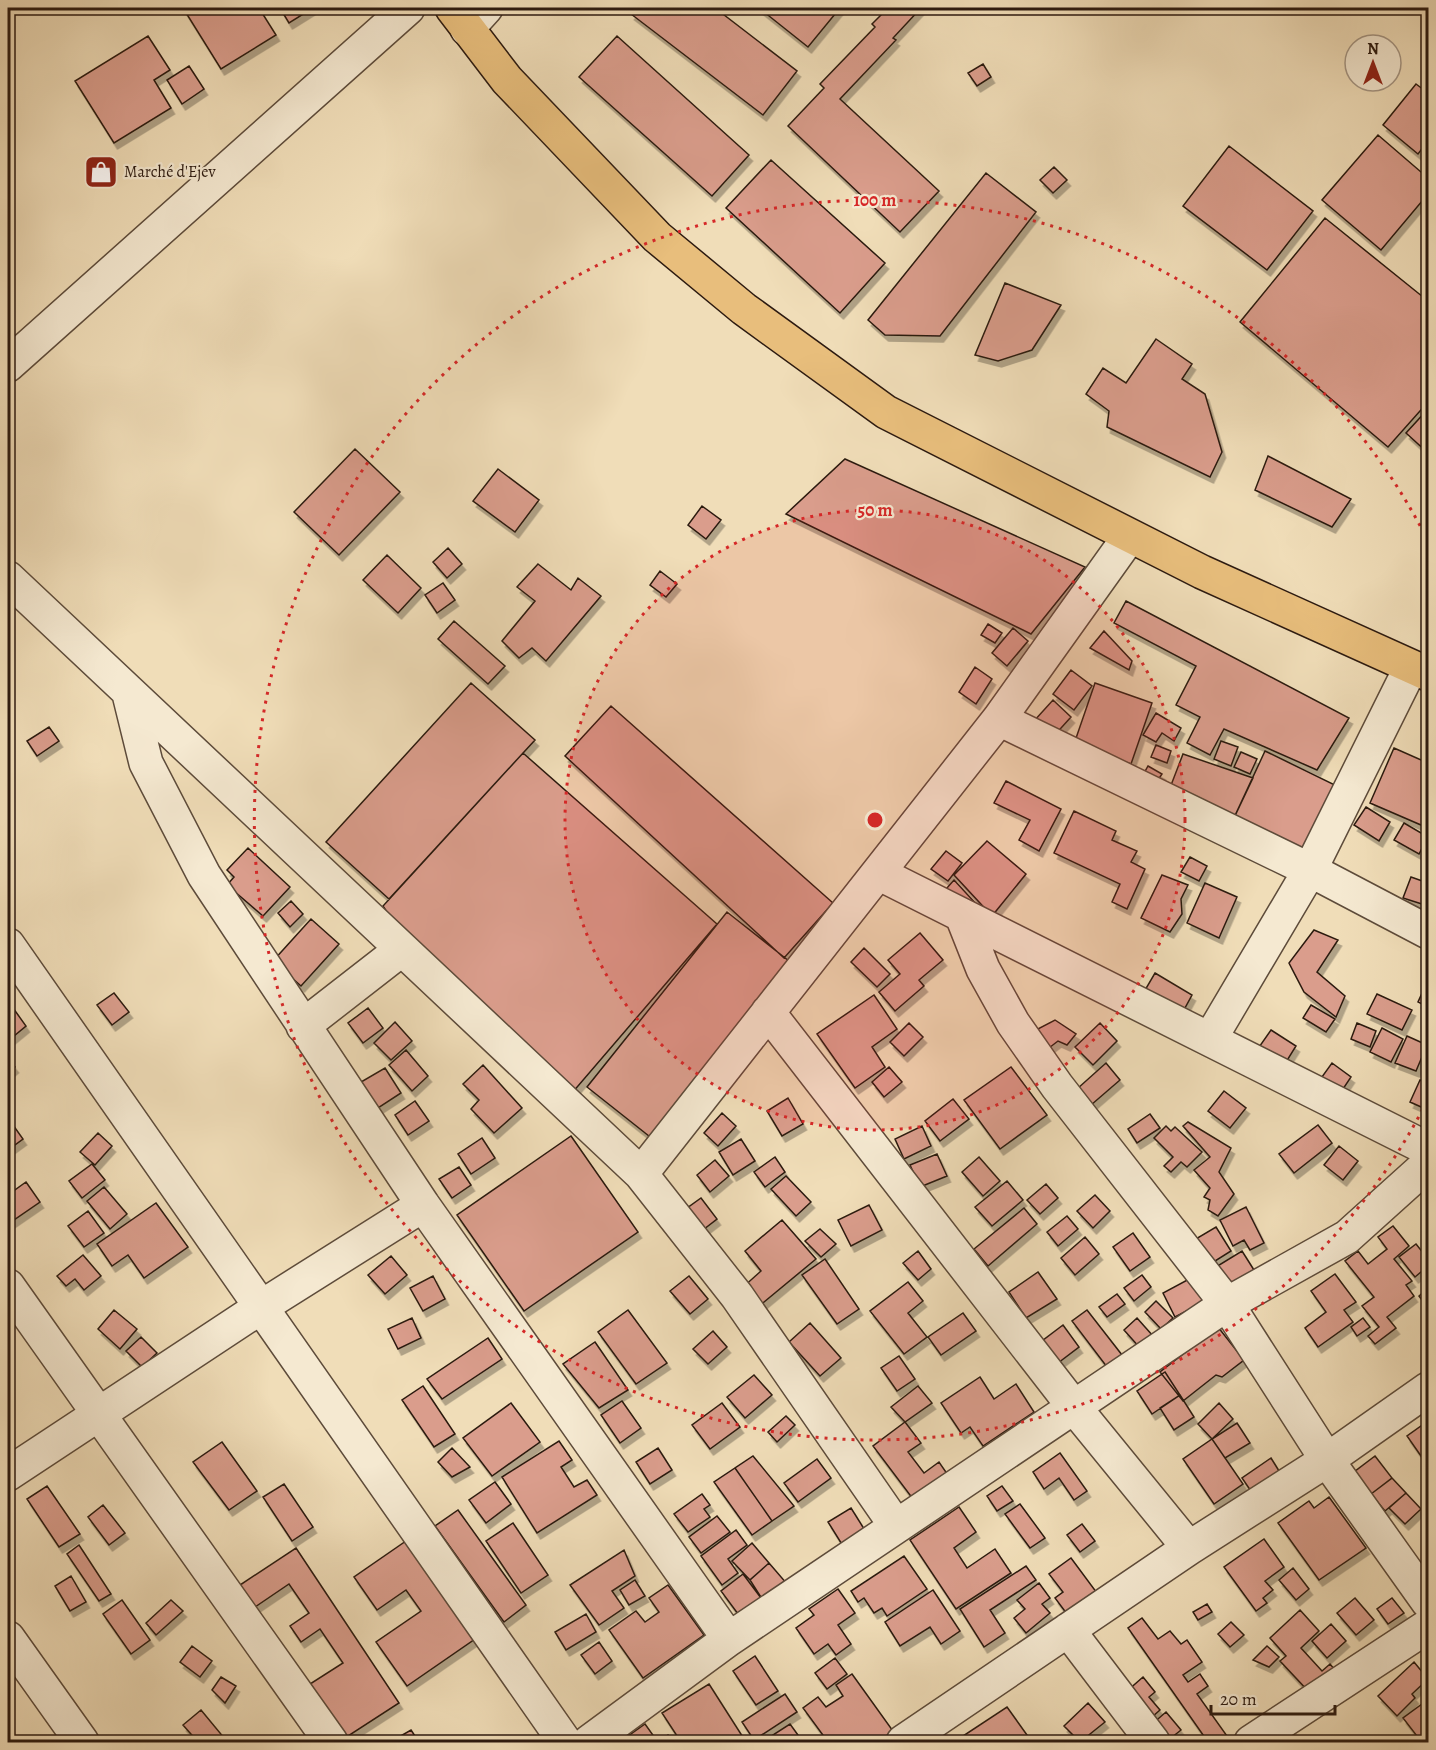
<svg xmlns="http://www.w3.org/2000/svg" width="1436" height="1750" font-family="Alegreya,serif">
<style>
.building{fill:#da9d8c;stroke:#2c1a10;stroke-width:1.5;filter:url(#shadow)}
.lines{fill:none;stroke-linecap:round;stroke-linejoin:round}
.minor-casing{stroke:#5d4b3a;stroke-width:36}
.major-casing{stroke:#2c1a10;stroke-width:36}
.minor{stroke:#f5e9d1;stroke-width:33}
.major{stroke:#e8be7c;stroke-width:33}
.ring{fill:none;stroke:#d62828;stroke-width:3;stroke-dasharray:3 6}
.labels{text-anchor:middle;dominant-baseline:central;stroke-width:4.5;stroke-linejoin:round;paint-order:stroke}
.poi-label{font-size:16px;fill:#2c1a10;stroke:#f5e9d1;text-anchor:start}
.centre{fill:#d62828;stroke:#f5e9d1;stroke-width:3}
.ring-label{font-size:18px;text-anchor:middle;font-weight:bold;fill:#d62828;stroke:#f5e9d1;stroke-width:4.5;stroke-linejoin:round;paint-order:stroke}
</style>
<defs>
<filter id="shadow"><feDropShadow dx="3.5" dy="6" stdDeviation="0" flood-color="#0004"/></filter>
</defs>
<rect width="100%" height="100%" fill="#f0ddb8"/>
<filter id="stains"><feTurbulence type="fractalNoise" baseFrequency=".00333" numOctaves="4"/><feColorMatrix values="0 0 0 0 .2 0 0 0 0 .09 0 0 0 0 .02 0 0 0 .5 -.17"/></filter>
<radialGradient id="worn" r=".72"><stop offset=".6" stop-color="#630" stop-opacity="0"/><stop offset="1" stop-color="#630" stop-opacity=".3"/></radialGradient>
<path class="building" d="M183,8H259L276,35L221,69Z
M280,8H313L289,23Z
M636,8H715L797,71L763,115L631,14Z
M759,8H840L808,47Z
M888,8H921L893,38L896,40L840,99L939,191L900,232L788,126L824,88L820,84L875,27L872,24Z
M148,36L170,70L154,80L171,108L114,143L75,81Z
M617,36L749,155L712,196L579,77Z
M983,64L991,77L977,86L968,73Z
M189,66L204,89L182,104L167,80Z
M1416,84L1428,93V141L1418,154L1383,125Z
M1378,135L1428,178V194L1381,250L1322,200Z
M1229,146L1313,211L1267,270L1183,206Z
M771,160L885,263L840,313L726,208Z
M1054,167L1067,180L1053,193L1040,180Z
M986,173L1036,212L940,336L885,335L868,320Z
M1325,218L1428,301V402L1388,447L1240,322Z
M1005,283L1061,305L1032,350L998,361L975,355Z
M1156,339L1192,364L1182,379L1205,394L1222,452L1210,477L1107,427L1109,411L1086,394L1103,368L1126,383Z
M1428,409V453L1406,433Z
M355,449L400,492L339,555L294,512Z
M1268,456L1351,499L1332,527L1255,490Z
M845,459L1085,567L1031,634L786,514Z
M498,469L539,500L515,532L473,501Z
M702,506L721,520L706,539L688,525Z
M448,548L462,564L447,578L433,562Z
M387,555L421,588L398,613L363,580Z
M538,564L571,590L578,578L601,596L546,661L532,648L519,658L502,641L535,601L517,587Z
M660,571L677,584L666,597L650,585Z
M443,583L455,600L437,613L425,595Z
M1126,601L1349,718L1317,770L1224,729L1210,755L1187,743L1200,717L1176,705L1196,666L1114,623Z
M454,621L505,666L488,684L438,639Z
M988,624L1002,633L995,643L981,635Z
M1013,628L1028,641L1007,666L992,653Z
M1104,631L1132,661L1129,670L1090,648Z
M975,667L992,679L976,704L959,692Z
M1071,670L1092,686L1074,710L1053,694Z
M471,683L535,740L389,899L326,842Z
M1095,683L1152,703L1131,764L1074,744Z
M1053,700L1071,717L1052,738L1034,721Z
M611,706L833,903L784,958L565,756Z
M1156,713L1181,728L1174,741L1162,733L1156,742L1143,735Z
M49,727L59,741L37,756L27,741Z
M1221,741L1238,747L1231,766L1214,759Z
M1156,745L1171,751L1167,763L1151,757Z
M1394,748L1428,763V828L1370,803Z
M1265,751L1339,787L1310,855L1233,820Z
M1241,752L1257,759L1250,774L1234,767Z
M523,753L717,924L572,1093L424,971L383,906Z
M1183,754L1253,778L1233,820L1168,793Z
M1148,766L1162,774L1156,783L1143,775Z
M1006,781L1061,809L1039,851L1019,840L1030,820L994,803Z
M1366,807L1390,822L1379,841L1354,825Z
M1074,811L1116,831L1112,840L1137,851L1131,862L1145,869L1127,909L1112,902L1120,884L1054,853Z
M1404,823L1428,837L1419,854L1394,840Z
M987,841L1026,874L992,916L954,875Z
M248,848L290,887L263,916L227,885L234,877L227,870Z
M946,851L962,863L948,881L931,869Z
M1190,857L1207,866L1199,881L1181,872Z
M1162,875L1188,885L1181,899L1182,914L1170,932L1141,918Z
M1411,877L1428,883L1425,905L1403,898Z
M954,880L990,919L939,897Z
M1205,883L1237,897L1219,938L1187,923Z
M291,901L303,914L290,927L278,913Z
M727,912L794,965L654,1140L587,1087Z
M311,919L339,944L301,986L273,961Z
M1314,930L1338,940L1317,972L1345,996L1336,1017L1304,992L1289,963Z
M920,933L943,960L919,980L924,986L895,1011L879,992L900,974L888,960Z
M864,948L890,974L877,987L851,962Z
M1155,973L1192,995L1179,1019L1141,997Z
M1428,980V1007L1418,1002Z
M114,993L129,1012L112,1025L97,1005Z
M1377,994L1412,1010L1402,1030L1367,1014Z
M874,995L897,1029L872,1047L885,1067L855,1088L817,1034Z
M8,1001L26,1026L8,1041Z
M1311,1005L1335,1019L1326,1032L1303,1018Z
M368,1008L383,1028L363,1043L348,1023Z
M1055,1020L1076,1034L1067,1045L1058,1041L1045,1051L1032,1032Z
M395,1022L412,1041L391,1060L374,1043Z
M909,1023L923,1037L904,1056L890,1042Z
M1100,1023L1117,1041L1093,1065L1075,1047Z
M1357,1023L1376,1031L1370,1047L1351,1039Z
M1382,1028L1403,1039L1391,1062L1370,1052Z
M1271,1030L1296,1046L1283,1067L1257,1050Z
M1407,1036L1427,1045L1416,1071L1395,1063Z
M406,1050L428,1076L412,1091L389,1065Z
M8,1058L15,1067L8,1073Z
M1106,1063L1120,1080L1091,1105L1077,1089Z
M1332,1063L1351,1077L1339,1095L1319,1081Z
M483,1065L522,1108L494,1133L471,1109L479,1100L463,1084Z
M889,1067L902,1082L884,1097L872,1082Z
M1011,1067L1047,1115L1000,1149L964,1100Z
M385,1068L401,1093L378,1108L361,1082Z
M1420,1080L1428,1084V1110L1410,1102Z
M1224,1091L1246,1108L1230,1128L1208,1111Z
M788,1098L803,1124L782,1136L767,1111Z
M953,1099L969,1119L940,1141L925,1121Z
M415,1101L429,1121L408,1135L395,1115Z
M722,1113L736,1126L718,1146L704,1133Z
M1150,1114L1160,1128L1137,1143L1128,1129Z
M8,1118L23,1139L8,1150Z
M1188,1122L1231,1148L1219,1172L1234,1194L1218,1216L1208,1210L1210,1200L1204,1197L1210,1188L1194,1170L1210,1157L1183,1126Z
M1318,1125L1332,1143L1294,1173L1279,1154Z
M922,1126L931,1146L904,1159L895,1139Z
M1166,1126L1171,1131L1175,1127L1202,1152L1187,1167L1181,1162L1171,1172L1164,1166L1173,1157L1154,1138Z
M98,1133L112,1146L95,1165L80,1152Z
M571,1136L638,1232L524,1311L457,1215Z
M482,1138L495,1158L471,1174L458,1154Z
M741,1139L755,1161L733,1175L719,1152Z
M1339,1146L1358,1161L1343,1180L1324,1165Z
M937,1154L947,1176L920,1187L910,1165Z
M775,1157L785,1172L765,1187L754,1172Z
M979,1157L1000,1181L983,1196L962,1172Z
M715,1160L729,1176L710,1192L697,1175Z
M92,1164L105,1180L82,1198L69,1181Z
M459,1167L471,1185L452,1198L439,1179Z
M786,1176L811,1202L796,1216L771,1189Z
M1007,1181L1023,1200L992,1226L975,1207Z
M26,1182L40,1202L8,1224V1195Z
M1046,1184L1058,1198L1040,1214L1027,1200Z
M104,1187L127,1214L110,1229L87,1201Z
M1095,1195L1110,1211L1093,1228L1077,1211Z
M701,1198L717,1219L699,1233L683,1211Z
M156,1203L188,1247L144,1278L128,1255L112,1266L97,1244Z
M869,1205L882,1230L851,1246L838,1220Z
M1246,1207L1264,1243L1250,1250L1244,1240L1233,1246L1220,1220Z
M1024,1208L1037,1224L988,1266L974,1249Z
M88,1211L104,1233L84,1247L68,1226Z
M1067,1216L1078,1229L1058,1246L1047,1232Z
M782,1220L816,1259L758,1307L742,1288L761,1271L745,1251Z
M1393,1226L1409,1246L1394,1259L1412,1281L1406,1285L1414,1296L1387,1317L1396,1328L1375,1344L1368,1336L1379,1327L1362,1306L1374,1297L1345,1261L1358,1251L1368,1264L1387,1249L1378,1237Z
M1216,1227L1231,1251L1204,1268L1189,1243Z
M820,1229L836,1244L821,1257L805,1241Z
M1133,1233L1150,1257L1130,1271L1113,1247Z
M1085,1237L1099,1254L1075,1275L1061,1258Z
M1416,1244L1428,1259V1266L1415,1277L1399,1257Z
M918,1251L931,1269L918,1280L903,1263Z
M1242,1251L1254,1270L1223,1289L1211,1270Z
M83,1255L101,1276L84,1290L75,1279L66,1286L57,1276Z
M391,1256L407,1275L385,1294L368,1275Z
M825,1259L859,1309L837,1324L802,1275Z
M1038,1272L1057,1299L1026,1318L1009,1292Z
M1335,1274L1356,1302L1344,1310L1353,1322L1318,1347L1305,1328L1326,1312L1311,1291Z
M1142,1275L1151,1287L1134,1301L1124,1288Z
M433,1276L445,1299L423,1311L410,1288Z
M689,1276L708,1299L690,1314L670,1291Z
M1191,1278L1204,1302L1175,1317L1163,1293Z
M908,1282L923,1301L908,1313L927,1337L904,1354L870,1311Z
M1428,1288V1308L1419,1296Z
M1117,1294L1125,1304L1107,1317L1099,1307Z
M1156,1301L1173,1318L1161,1329L1145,1312Z
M114,1310L137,1329L120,1349L98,1329Z
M628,1310L667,1363L636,1384L598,1332Z
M1087,1310L1122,1355L1107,1367L1072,1321Z
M963,1313L976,1331L941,1355L928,1337Z
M412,1318L421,1338L398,1349L388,1329Z
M1137,1318L1153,1336L1140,1348L1124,1330Z
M1363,1318L1370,1327L1357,1336L1351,1327Z
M810,1323L841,1358L820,1376L789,1342Z
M1063,1325L1079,1347L1054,1366L1038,1344Z
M1218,1327L1244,1360L1222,1377L1216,1375L1183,1401L1160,1372Z
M713,1331L727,1347L708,1364L693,1349Z
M141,1337L157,1353L142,1367L126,1351Z
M488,1338L502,1359L442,1399L427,1379Z
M595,1342L628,1390L599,1408L563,1364Z
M899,1356L915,1379L897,1391L881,1368Z
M1165,1372L1180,1395L1152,1414L1137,1391Z
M754,1375L772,1395L745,1418L727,1397Z
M980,1377L994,1399L1016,1384L1034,1412L983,1446L970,1427L961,1433L941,1403Z
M423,1386L455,1434L434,1447L402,1400Z
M918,1386L932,1403L905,1422L891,1407Z
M1180,1395L1194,1417L1174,1430L1160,1408Z
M622,1401L641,1428L620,1443L601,1415Z
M511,1403L540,1442L492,1476L463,1438Z
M722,1403L740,1427L710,1449L692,1425Z
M1219,1403L1233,1419L1212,1439L1198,1424Z
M786,1416L795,1425L777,1442L768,1432Z
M1428,1421V1466L1407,1436Z
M905,1422L921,1443L908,1452L924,1473L939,1462L950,1478L916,1503L873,1446Z
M1237,1423L1250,1443L1225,1458L1212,1439Z
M1212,1439L1243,1484L1214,1504L1183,1459Z
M559,1441L572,1460L561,1467L574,1487L587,1480L597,1495L537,1533L502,1477Z
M222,1442L257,1491L229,1510L193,1462Z
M452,1448L470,1467L452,1477L438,1462Z
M658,1448L672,1470L650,1484L636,1462Z
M1060,1453L1087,1491L1074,1500L1059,1478L1044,1489L1033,1472Z
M753,1456L794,1506L772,1521L735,1468Z
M1375,1456L1392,1478L1371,1494L1354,1472Z
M1271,1458L1284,1479L1255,1497L1242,1478Z
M817,1459L831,1478L798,1502L784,1483Z
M735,1468L772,1521L752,1535L714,1482Z
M1392,1478L1406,1493L1385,1511L1371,1494Z
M495,1482L511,1504L486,1523L469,1500Z
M284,1484L313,1527L292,1541L263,1497Z
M47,1486L80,1534L59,1547L27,1499Z
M1002,1486L1013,1501L997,1511L987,1496Z
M1406,1493L1421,1509L1405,1524L1389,1508Z
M702,1494L710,1505L704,1509L710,1517L688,1532L674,1514Z
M1329,1497L1366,1548L1319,1580L1278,1523L1309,1501L1314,1508Z
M1428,1502V1516L1421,1509Z
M1020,1504L1045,1538L1030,1548L1005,1514Z
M103,1505L125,1533L109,1545L88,1517Z
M959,1507L976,1532L954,1548L967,1568L995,1549L1011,1573L956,1609L910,1540Z
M851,1508L866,1532L843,1546L828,1522Z
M458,1510L526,1605L504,1622L435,1526Z
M717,1516L730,1532L701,1553L689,1537Z
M513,1523L548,1575L521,1593L486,1541Z
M1082,1524L1095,1541L1080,1552L1067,1535Z
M736,1530L747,1545L728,1559L738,1573L722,1585L701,1556Z
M1264,1539L1284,1567L1265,1581L1273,1590L1263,1598L1267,1603L1256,1611L1224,1567Z
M406,1541L475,1639L407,1686L376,1642L421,1611L406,1590L377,1610L354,1577Z
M752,1543L769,1563L750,1580L732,1561Z
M79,1545L111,1594L99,1601L67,1554Z
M296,1548L399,1703L345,1738L310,1684L343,1663L320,1629L301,1642L290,1626L309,1613L289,1584L255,1607L240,1585Z
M624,1550L635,1576L612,1591L624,1608L599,1625L570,1585Z
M904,1556L927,1589L887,1616L882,1608L874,1613L864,1598L858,1602L851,1591Z
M1071,1558L1097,1593L1067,1614L1055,1598L1063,1592L1049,1574Z
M769,1563L788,1585L764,1602L750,1580Z
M1026,1566L1036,1580L990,1610L1005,1633L984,1647L960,1609Z
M1293,1568L1309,1589L1296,1600L1279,1580Z
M743,1574L764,1602L741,1618L721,1591Z
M71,1576L86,1602L70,1611L55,1586Z
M635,1580L645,1596L629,1605L620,1590Z
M1039,1583L1050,1598L1042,1604L1050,1613L1026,1633L1014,1618L1025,1609L1017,1600Z
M668,1585L704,1635L643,1678L609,1630L636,1611L645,1622L659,1612L649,1598Z
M838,1589L855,1613L838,1625L851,1644L836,1655L828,1644L814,1654L796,1628L814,1615L809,1609Z
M933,1590L960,1631L941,1644L930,1627L900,1646L885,1622Z
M1355,1598L1374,1620L1356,1635L1337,1613Z
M1392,1598L1404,1613L1388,1624L1377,1609Z
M122,1600L150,1640L131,1654L103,1614Z
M171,1600L183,1611L156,1635L146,1623Z
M1207,1604L1212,1612L1198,1620L1193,1612Z
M1300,1610L1319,1631L1301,1648L1322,1671L1330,1664L1341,1677L1310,1693L1280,1661L1286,1656L1270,1638Z
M586,1614L596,1632L566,1650L555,1632Z
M1142,1618L1158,1639L1170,1631L1181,1644L1187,1640L1202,1662L1183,1675L1188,1682L1200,1674L1208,1686L1197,1694L1227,1736L1218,1742H1208L1128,1628Z
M1231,1622L1244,1635L1230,1647L1218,1634Z
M1331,1624L1346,1641L1327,1658L1312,1641Z
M599,1642L612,1661L595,1674L581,1655Z
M192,1646L212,1661L200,1677L180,1662Z
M1267,1646L1279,1657L1269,1667L1253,1660Z
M755,1656L778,1691L756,1705L733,1671Z
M835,1658L847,1674L827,1689L815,1673Z
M1414,1662L1428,1679L1412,1694L1415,1698L1397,1716L1378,1696Z
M852,1674L898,1738L892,1742H873L868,1736L859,1742H828L803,1708L818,1697L826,1707L843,1696L836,1685Z
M221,1677L236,1686L225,1703L212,1690Z
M1143,1677L1155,1692L1149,1697L1160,1710L1145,1723L1126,1692Z
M709,1684L746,1742H681L662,1713Z
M785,1694L797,1712L754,1740L742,1722Z
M1088,1703L1105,1722L1080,1742L1064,1726Z
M1422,1704L1428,1712V1733L1420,1740L1403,1718Z
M1007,1707L1032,1742H967L963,1736Z
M201,1710L225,1739L220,1742H198L183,1725Z
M1166,1712L1181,1730L1166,1742L1151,1725Z
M645,1724L655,1738L649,1742H626L624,1739Z
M790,1724L803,1742H762Z
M411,1730L419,1742H393L392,1741Z
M668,1735L673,1742H657Z"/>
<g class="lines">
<defs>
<path id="minor" d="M467,29L486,8
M8,365L408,8
M8,578L641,1174L737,1296L896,1526
M129,694L146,763L204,875L423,1205L729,1639
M999,719L1310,870L1428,932
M878,873L1428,1149
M962,916L983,969L1013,1023L1057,1086L1227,1304L1327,1460L1428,1602
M8,945L565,1742
M768,1012L1074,1407L1189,1548
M303,1026L402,949
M1210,1039L1310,870L1411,667
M641,1174L999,719L1129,537
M8,1286L331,1742
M8,1474L261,1307L423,1205
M1068,1630L1153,1742
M8,1638L82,1742
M589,1742L729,1639L1227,1304L1347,1237L1428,1164
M903,1742L1189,1548L1327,1460L1428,1389
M1251,1742L1428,1626"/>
<path id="major" d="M452,8L507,80L657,237L744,309L886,412L1202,572L1428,674"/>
</defs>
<use href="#minor" class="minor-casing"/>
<use href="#major" class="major-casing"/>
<use href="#minor" class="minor"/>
<use href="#major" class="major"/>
</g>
<circle cx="875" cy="820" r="310" fill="#d62828" fill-opacity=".12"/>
<g class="ring">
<circle cx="875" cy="820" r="310"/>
<path d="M1427 1101A620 620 0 1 1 1427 539"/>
</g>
<defs>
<symbol id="shop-square" viewBox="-11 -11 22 22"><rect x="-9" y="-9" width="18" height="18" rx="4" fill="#8f2418" stroke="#f5e9d1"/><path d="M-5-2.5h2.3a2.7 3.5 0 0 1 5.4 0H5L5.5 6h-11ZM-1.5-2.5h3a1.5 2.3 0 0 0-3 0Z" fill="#fff"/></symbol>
</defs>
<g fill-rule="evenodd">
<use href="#shop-square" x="82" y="153" width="38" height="38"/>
</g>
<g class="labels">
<g class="poi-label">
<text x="124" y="172">Marché d'Ejev</text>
</g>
</g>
<circle cx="875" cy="820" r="9" class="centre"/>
<g class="ring-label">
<text x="875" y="206">100 m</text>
<text x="875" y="516">50 m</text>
</g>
<rect width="1436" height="1750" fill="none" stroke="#f0ddb8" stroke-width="30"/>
<rect x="9" y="9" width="1418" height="1732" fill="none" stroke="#2c1a10" stroke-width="3"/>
<rect x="15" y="15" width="1406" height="1720" fill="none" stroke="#2c1a10" stroke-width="1.5"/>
<g transform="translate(1373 63)"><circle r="28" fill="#f5e9d1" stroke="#a59684" stroke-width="1.5"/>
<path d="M0-4.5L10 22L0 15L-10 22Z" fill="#8f2418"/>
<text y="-9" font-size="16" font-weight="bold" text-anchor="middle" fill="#2c1a10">N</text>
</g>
<path d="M1211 1705v9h124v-9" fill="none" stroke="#2c1a10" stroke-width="3"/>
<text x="1220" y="1705" font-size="18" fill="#2c1a10" stroke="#f5e9d1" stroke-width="4.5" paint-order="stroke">20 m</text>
<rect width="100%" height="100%" filter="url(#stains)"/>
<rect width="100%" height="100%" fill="url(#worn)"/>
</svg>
